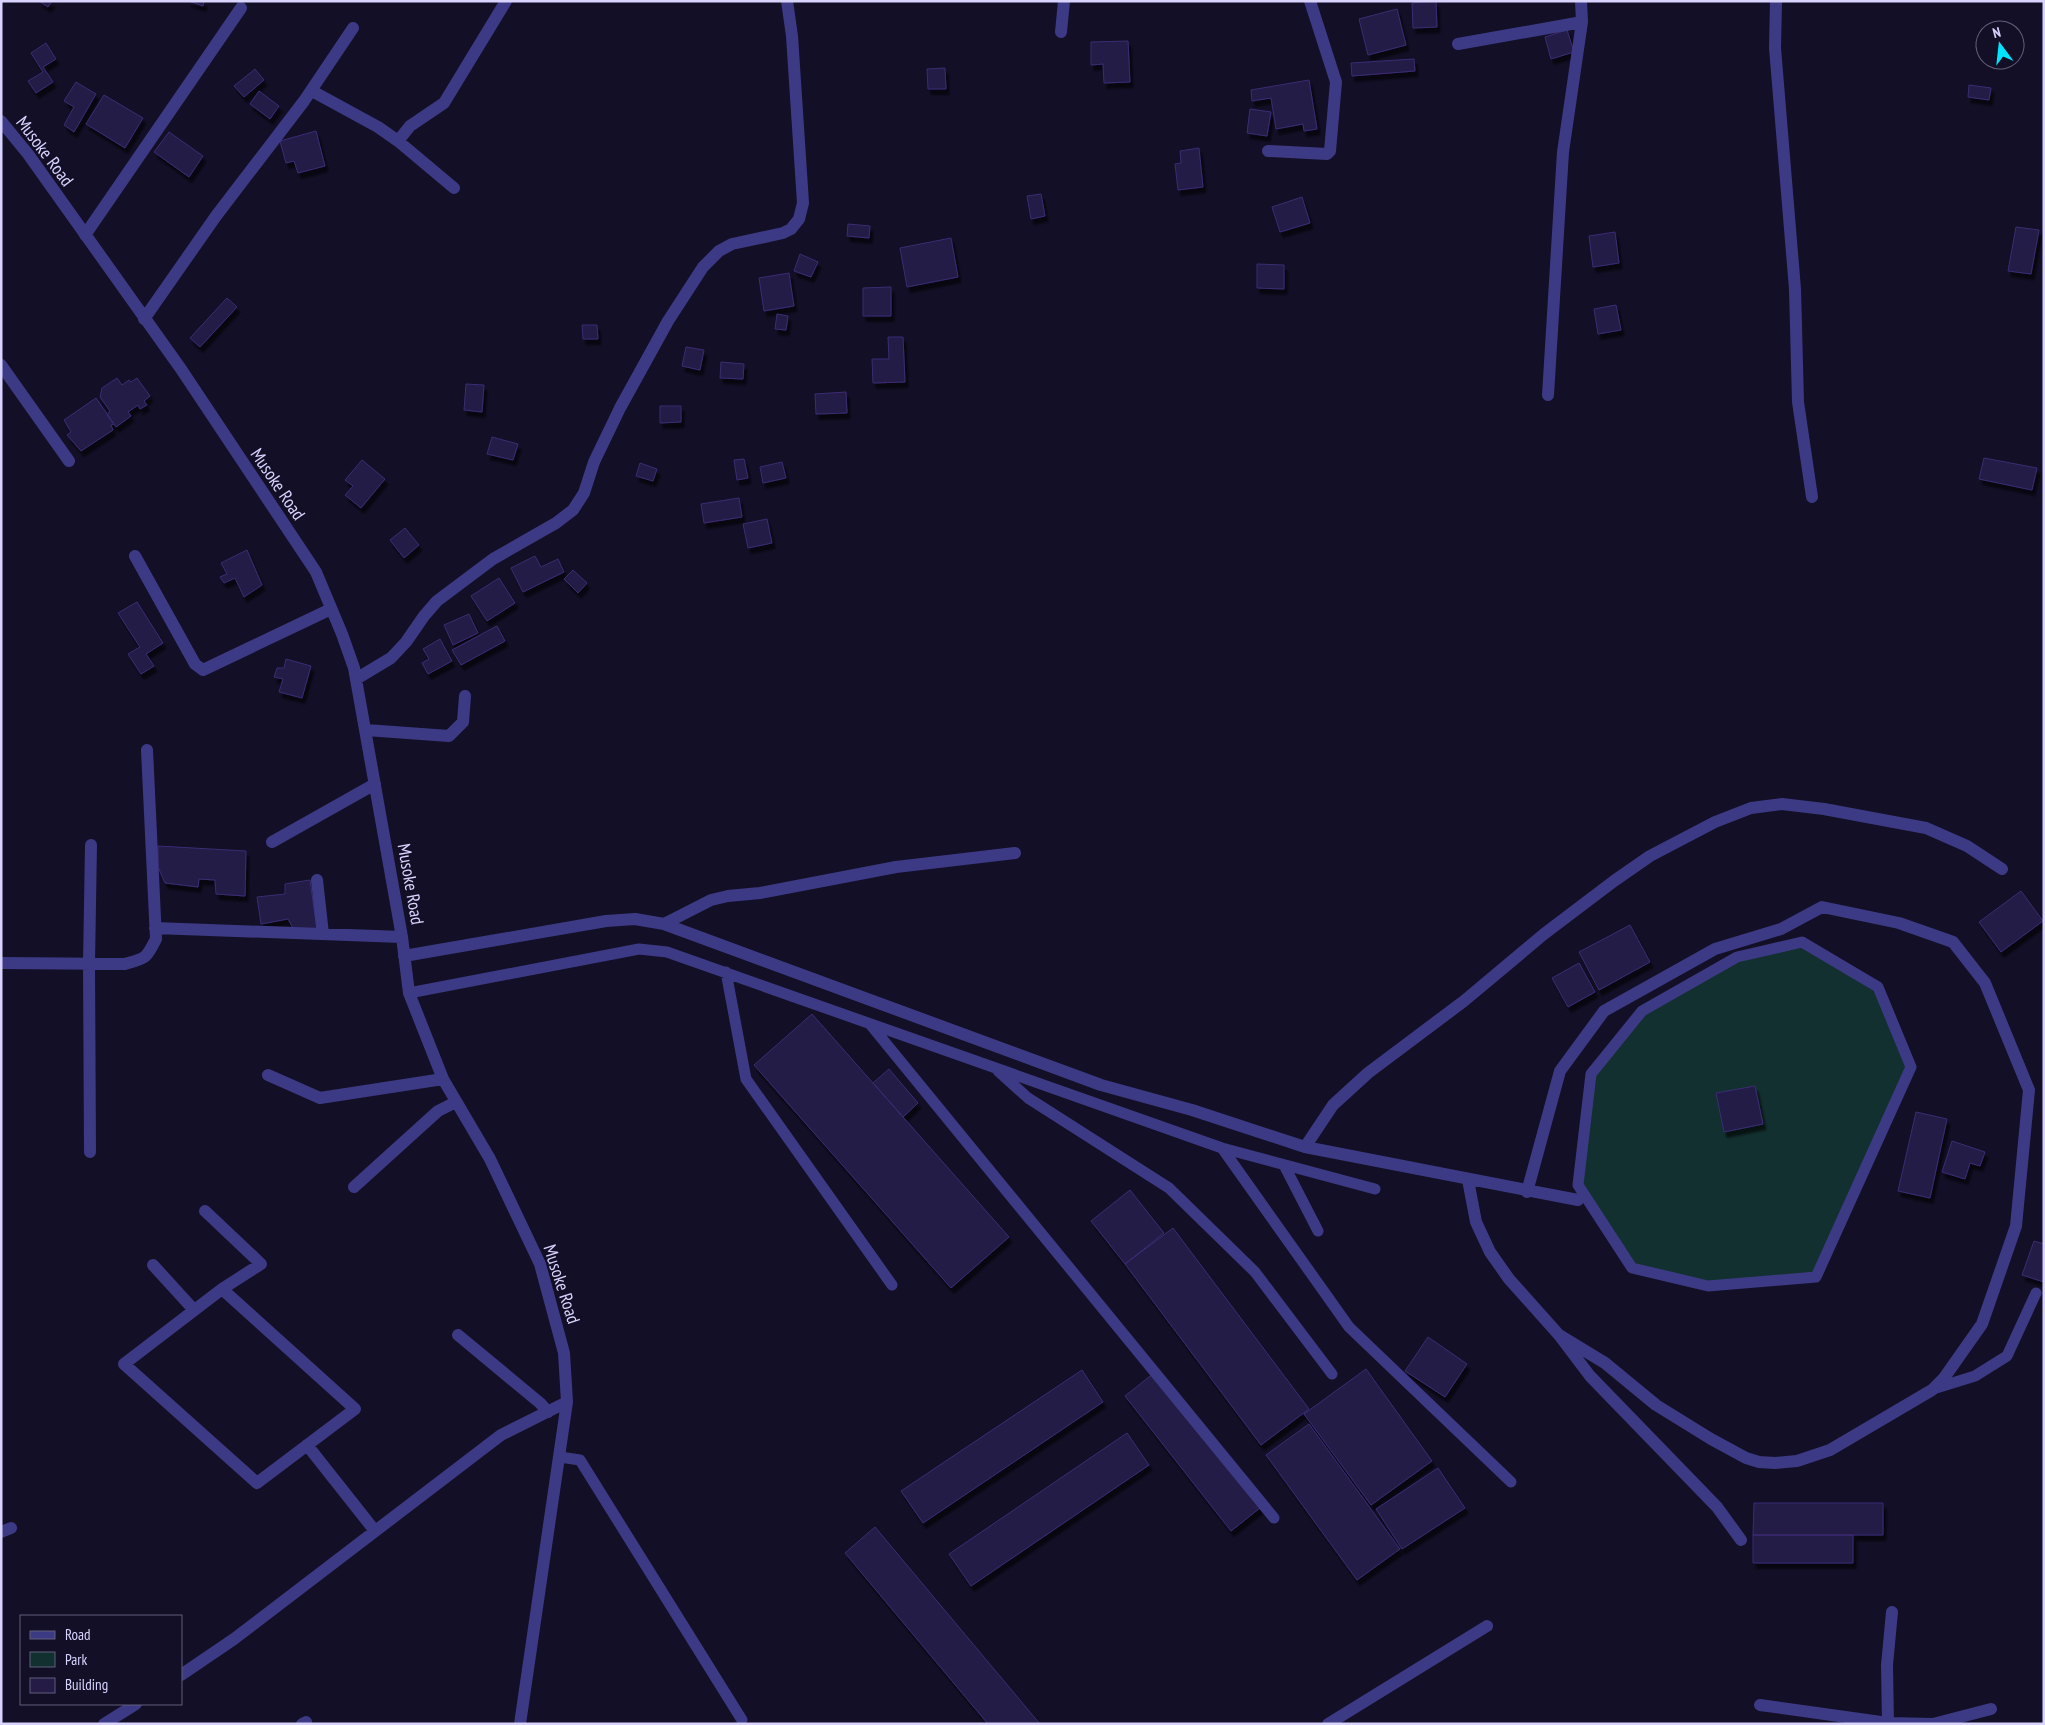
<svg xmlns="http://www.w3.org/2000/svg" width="2045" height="1725" font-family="'PT Sans Narrow',sans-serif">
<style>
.green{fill:#12302f}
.building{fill:#241b47;stroke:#3b2d73;filter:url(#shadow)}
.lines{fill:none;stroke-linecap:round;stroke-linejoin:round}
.service{stroke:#3d3a85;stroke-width:11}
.minor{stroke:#3d3a85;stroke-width:12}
.labels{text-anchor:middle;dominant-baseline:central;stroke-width:4;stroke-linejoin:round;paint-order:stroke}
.street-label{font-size:18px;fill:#d9d4ff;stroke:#130f26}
</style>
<defs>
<filter id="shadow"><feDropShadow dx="3" dy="5.5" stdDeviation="1" flood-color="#0009"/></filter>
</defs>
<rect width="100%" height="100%" fill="#130f26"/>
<path class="green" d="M1802,942L1878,987L1911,1067L1816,1277L1708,1286L1632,1268L1578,1185L1591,1074L1642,1011L1737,957Z"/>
<path class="building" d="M39,1H52L48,7Z
M188,1H204L203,6Z
M1436,1L1437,27L1413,28L1412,3Z
M1397,9L1406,45L1368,55L1359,19Z
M1567,30L1574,52L1551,59L1545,37Z
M1128,41L1130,82L1104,83L1103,64L1091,65V42Z
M46,43L56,59L43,67L53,82L36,93L28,81L43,72L31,53Z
M1414,59L1415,71L1352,76L1351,63Z
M945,68L946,89H928L927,69Z
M255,69L264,80L244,97L234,86Z
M1309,80L1317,129L1304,131L1303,124L1276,129L1271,98L1252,101L1251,90Z
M76,82L96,94L74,132L64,125L74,107L64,101Z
M1969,85L1991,88L1989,100L1968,97Z
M259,91L279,106L270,119L250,104Z
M104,95L143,118L125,148L86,124Z
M1250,109L1271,112L1267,136L1247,133Z
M316,131L325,166L298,173L294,161L286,163L280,141Z
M169,132L203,156L189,177L154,152Z
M1199,148L1203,187L1178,190L1175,164L1181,163L1180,151Z
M1041,194L1045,216L1031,219L1027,196Z
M1302,197L1310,223L1280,232L1272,207Z
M848,224L870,226L869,238L847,236Z
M2016,227L2039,230L2031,274L2008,271Z
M1615,232L1619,263L1593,267L1589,236Z
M951,238L958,277L907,287L900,248Z
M800,254L818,262L811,277L794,271Z
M1257,264L1284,265V289L1257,288Z
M789,273L794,306L764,311L759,278Z
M891,287V316H863V288Z
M227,298L237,307L200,347L190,338Z
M1616,305L1621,330L1598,334L1594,309Z
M777,314L788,316L786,330L775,329Z
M582,325H597L598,339H583Z
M888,337H903L905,382L873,383L872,359H889Z
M686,347L704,350L700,370L682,366Z
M721,362L744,364L743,379L720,378Z
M117,378L122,385L129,380L131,382L137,378L150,396L144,401L147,405L140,409L138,405L128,412L131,416L116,427L107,415L110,411L100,397L102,388Z
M466,384L484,385L482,412L464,410Z
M846,392L847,413L816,414L815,394Z
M96,398L114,424L111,425L113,430L81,451L67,435L71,432L64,420Z
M660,406H681V422L660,423Z
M492,437L518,444L513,460L487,454Z
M1984,458L2037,468L2032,490L1979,479Z
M744,459L748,478L737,480L734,460Z
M362,460L385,479L361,508L345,495L353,486L345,480Z
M782,462L786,478L763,483L760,467Z
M640,463L657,469L653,481L636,476Z
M739,498L742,517L704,523L701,504Z
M767,519L772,543L748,548L743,524Z
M405,528L419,545L404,558L390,540Z
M247,550L262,585L244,597L235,578L224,583L220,577L227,574L221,563Z
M535,556L541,567L558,559L564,572L523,592L511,568Z
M573,570L587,583L578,593L564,579Z
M499,578L515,603L487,621L471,596Z
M137,602L163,643L146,654L154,666L141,674L128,654L140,647L118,613Z
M469,614L478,633L453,645L444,625Z
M497,626L505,641L461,665L452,650Z
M440,639L452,661L428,674L422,663L429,659L423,649Z
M286,659L311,666L302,698L279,692L283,679L274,677L277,668H284Z
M158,846L246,851L245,896L216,894L215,880L199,879L198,887L165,883L158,867Z
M310,880L317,930L293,928L288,919L261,924L257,897L285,894V884Z
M2021,891L2043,921L2001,952L1979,922Z
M1630,925L1650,962L1599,990L1579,952Z
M1579,963L1595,992L1568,1007L1552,978Z
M812,1014L1009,1237L951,1288L754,1065Z
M889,1069L918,1103L903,1117L873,1083Z
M1755,1086L1763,1124L1724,1132L1716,1093Z
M1916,1112L1947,1119L1930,1198L1898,1191Z
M1952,1141L1985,1152L1980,1166L1970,1163L1965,1179L1942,1172Z
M1130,1190L1164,1233L1125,1264L1091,1221Z
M1173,1228L1309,1409L1261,1445L1125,1264Z
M2034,1241L2044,1244V1282L2022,1275Z
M1428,1337L1467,1364L1445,1397L1405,1371Z
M1366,1369L1432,1461L1371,1505L1304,1414Z
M1082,1370L1103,1402L923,1523L901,1491Z
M1154,1373L1260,1508L1231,1531L1125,1396Z
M1309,1424L1400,1549L1357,1580L1266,1455Z
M1127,1433L1149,1465L971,1586L949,1554Z
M1438,1468L1465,1508L1402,1549L1376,1509Z
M1754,1503H1883V1535H1753Z
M875,1527L1040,1724H988L845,1553Z
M1753,1535H1853V1563H1753Z"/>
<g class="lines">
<path class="service" d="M1802,942L1878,987L1911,1067L1816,1277L1708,1286L1632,1268L1578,1185L1591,1074L1642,1011L1737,957Z
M726,972L746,1079L892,1285
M409,993L639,949L667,952L1222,1148L1375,1189
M870,1024L1274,1518
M998,1071L1028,1098L1169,1188L1255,1272L1332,1374
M1222,1148L1349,1327L1511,1482
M1284,1165L1318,1231
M1933,1389L1975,1376L2007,1356L2036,1293
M560,1457L580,1460L742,1720"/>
<path class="minor" d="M1776,1L1775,48L1795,289L1798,402L1812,497
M1061,32L1064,1
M1458,44L1582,22
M312,91L378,127L398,141L410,126L444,103L506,1
M1,121L28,154L181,369L316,572L342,634L354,668L402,937L409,993L443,1079L490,1159L540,1264L564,1353L567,1402L520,1724
M398,141L454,188
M1268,151L1327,154L1330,151L1336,82L1310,1
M85,235L241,8
M144,319L216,216L304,101L353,28
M1,365L69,461
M1548,395L1563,152L1582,22L1581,1
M135,556L195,664L203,670L331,609
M356,679L391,658L406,642L424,616L437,601L493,559L556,523L573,510L584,493L594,462L620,408L668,321L703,267L719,251L732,244L783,233L791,229L799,219L803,203L792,36L787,1
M366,730L449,736L463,722L465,696
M272,842L375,784
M317,880L323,934
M664,924L711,900L728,896L760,893L896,867L1015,853
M155,928L402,937
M404,956L606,921L635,919L664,924L1101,1085L1192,1110L1305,1147L1578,1200
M1,963L125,964C146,958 146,959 156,939L147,750
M268,1075L320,1098L443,1079
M1305,1147L1333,1105L1368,1073L1464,1001L1544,934L1614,881L1650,856L1715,822L1751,808L1782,804L1824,809L1926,828L1967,846L2002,869
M90,1152L89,963L91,845
M1468,1180L1476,1222L1490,1252L1509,1279L1559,1335L1590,1376L1717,1507L1741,1540
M354,1187L438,1111L456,1102
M1527,1192L1560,1071L1604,1011L1715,949L1781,929L1822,907L1899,923L1953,942L1985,983L2029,1090L2016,1226L1982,1324L1944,1378L1932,1390L1830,1450L1797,1461L1775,1463L1759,1462L1746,1458L1711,1439L1656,1405L1605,1363L1559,1335
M205,1211L261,1264L222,1289L124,1364L257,1483L355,1409L222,1289
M153,1265L194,1310
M458,1335L540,1403L548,1412
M307,1445L375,1531
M1,1532L11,1528
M181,1675L234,1639L501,1435L567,1402
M1760,1705L1888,1723L1933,1724L1991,1709
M104,1724L136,1704
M302,1724L306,1722
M1328,1724L1487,1626
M1888,1724L1887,1665L1892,1612"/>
</g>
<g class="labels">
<g class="street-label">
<text transform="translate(45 151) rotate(53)">Musoke Road</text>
<text transform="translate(278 484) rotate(56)">Musoke Road</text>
<text transform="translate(411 884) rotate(80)">Musoke Road</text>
<text transform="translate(562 1284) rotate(72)">Musoke Road</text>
</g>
</g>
<rect width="2045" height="1725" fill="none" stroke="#d9d4ff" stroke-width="5"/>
<rect x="20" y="1615" width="162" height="90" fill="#130f26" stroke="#625e7d"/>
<rect x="30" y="1631" width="25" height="8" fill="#3d3a85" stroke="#625e7d"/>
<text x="65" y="1640" font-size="15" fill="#d9d4ff">Road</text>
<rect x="30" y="1652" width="25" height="15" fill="#12302f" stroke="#625e7d"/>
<text x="65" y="1665" font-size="15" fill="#d9d4ff">Park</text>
<rect x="30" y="1678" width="25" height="15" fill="#241b47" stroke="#625e7d"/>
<text x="65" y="1690" font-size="15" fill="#d9d4ff">Building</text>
<g transform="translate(2000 45) rotate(345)"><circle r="24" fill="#130f26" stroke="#625e7d"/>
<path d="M0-4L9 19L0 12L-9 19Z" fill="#00e5ff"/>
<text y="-8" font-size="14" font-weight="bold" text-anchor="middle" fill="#d9d4ff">N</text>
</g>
</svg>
